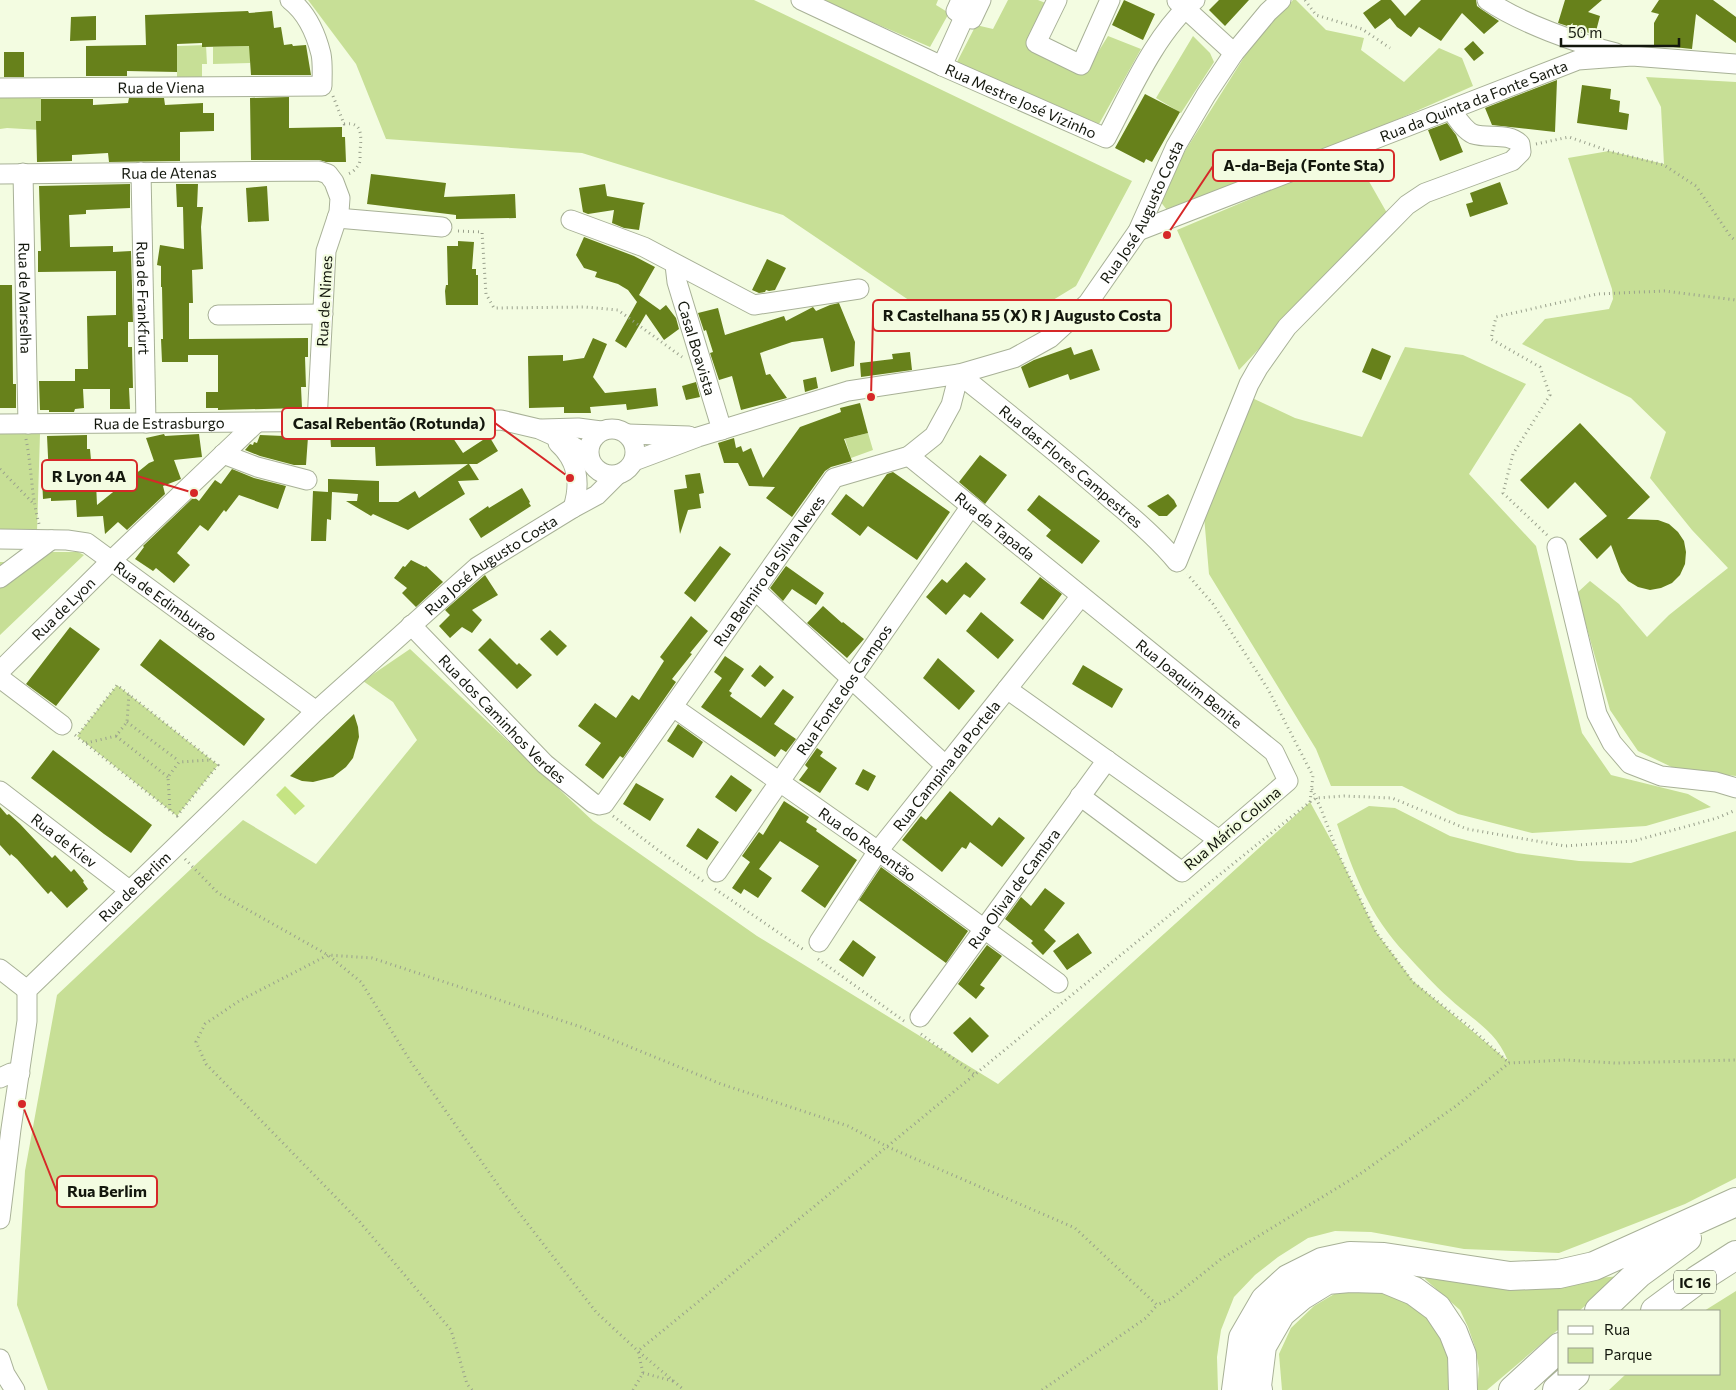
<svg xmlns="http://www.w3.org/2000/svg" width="1736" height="1390" font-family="Commissioner,sans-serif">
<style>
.green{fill:#c7df96}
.water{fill:#c5e483}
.building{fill:#67811b}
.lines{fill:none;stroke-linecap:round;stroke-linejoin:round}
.minor-casing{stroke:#a8b197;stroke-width:21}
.highway-casing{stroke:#a8b197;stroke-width:30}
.path{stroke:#99a08c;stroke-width:3;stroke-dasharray:1 4;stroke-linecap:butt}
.minor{stroke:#fff;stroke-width:19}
.highway{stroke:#fff;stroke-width:28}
.labels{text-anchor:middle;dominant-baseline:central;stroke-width:4.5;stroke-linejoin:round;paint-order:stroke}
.shield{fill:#f3fce1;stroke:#565c4d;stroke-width:1}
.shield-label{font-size:14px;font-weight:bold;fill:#13170d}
.street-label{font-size:15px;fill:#13170d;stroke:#f3fce1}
.leader{fill:none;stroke:#d62828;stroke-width:2}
.callout-dot{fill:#d62828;stroke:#f3fce1;stroke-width:2}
.callout{fill:#f3fce1;stroke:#d62828;stroke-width:2}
.callout-label{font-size:16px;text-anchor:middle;font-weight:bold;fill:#13170d}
</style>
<rect width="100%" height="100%" fill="#f3fce1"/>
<path class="green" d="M308,0H754L1132,181L1076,286L1002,331L956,332L783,215L582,153L386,139L356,64Z
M821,0H938L936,5L949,13L930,47Z
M1008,0H1038L1048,4L1028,47L1085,73L1108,36L1141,49L1099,124L957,62L976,25L993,29Z
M1293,0H1296L1326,30L1364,38L1361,50L1404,82L1439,48L1462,58L1473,86L1387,124L1167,210L1160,201L1180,159L1258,35C1269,22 1282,13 1293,0Z
M1193,36L1210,53L1214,62L1181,113L1156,98Z
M206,45L207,64H202V79H177V46Z
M250,46V63L213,64V47Z
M1646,77L1736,82V776L1678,770L1638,751L1610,710L1577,593L1590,581L1619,604L1647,637L1669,615L1728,568L1692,530L1650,478L1666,432L1631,398L1522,344L1545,319L1609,309L1613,299L1612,289L1568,158L1609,151L1664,164L1661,107Z
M0,95H41V130L7,128L0,129Z
M1354,155L1387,213L1239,370L1177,230Z
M1405,347L1463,355L1526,384L1469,474L1536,546L1582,733L1611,775L1688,794L1711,807L1646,826L1532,833L1458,814L1402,786H1331L1316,749L1209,574L1204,516L1250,397L1295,418L1362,437Z
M0,433L40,434L37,531H0Z
M868,433L873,450L851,458L845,439Z
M35,552H78L84,555L0,635V562H22Z
M410,649L593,821L757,936L998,1084L1310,802L1338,853L1376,932L1413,981L1508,1061C1496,1030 1472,1020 1449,998C1434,985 1420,969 1406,954C1369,915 1354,874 1337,824L1369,806L1395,808L1450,836L1517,853L1579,861L1631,863L1736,831V1178L1685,1204L1559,1253L1464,1249L1371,1232L1335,1231L1308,1238L1278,1257L1255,1275L1234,1297L1221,1330L1217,1357L1218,1390H48L17,1305L25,1171L57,995L243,820L316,864L417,740L393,702L363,681Z
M117,685L218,765L177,816L77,736Z
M1429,1270L1537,1284L1620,1276L1579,1311H1560V1328L1487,1390H1477L1479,1369L1475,1347L1468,1327L1460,1310L1425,1279Z
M1368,1289L1402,1295L1427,1311L1445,1345L1453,1382L1451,1390H1282L1279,1354L1291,1328L1314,1306L1336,1293Z
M1736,1291V1390H1609L1626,1374H1720V1311H1704Z"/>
<path class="water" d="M285,786L305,806L295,815L276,795Z"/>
<path class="building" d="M1124,0L1155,14L1143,40L1112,25Z
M1219,0H1249L1225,26L1209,10Z
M1381,0H1391L1405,16L1421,0H1476L1477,6L1481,9L1499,21L1484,34L1462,13L1441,41L1419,27L1411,37L1397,27L1390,18L1375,29L1363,13Z
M1565,0H1602L1588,12L1600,16L1595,35L1558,23Z
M1659,0H1713L1736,17V43L1696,14L1692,49L1654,45V23L1659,14L1651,12Z
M248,11L249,13L272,11L274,28L281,27L284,45L292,44L293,46L306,45L311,75H251L249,46L202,47V43L177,44V72L127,71V76H86V46L146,45L145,15Z
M96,16V40L70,41L71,17Z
M1473,41L1484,53L1474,61L1464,49Z
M4,52H24V77H4Z
M1557,80L1555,132L1492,125L1485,108Z
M1582,85L1611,89L1610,99L1620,101L1619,112L1629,114L1627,130L1577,123Z
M1145,94L1180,112L1152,162L1146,159L1144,163L1115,148Z
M289,97V128L342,127V137H345L346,162H326L319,160H251L250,98Z
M129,98H164L165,105L203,103V113H214V131L180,132V161L109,162L108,153L72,155V161L37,162L36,121H41V99H93V105L128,103Z
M1447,123L1456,135L1463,152L1440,161L1428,130Z
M371,174L446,183L444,197L515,194L516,218L456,219V215L367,204Z
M1500,182L1508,204L1470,217L1466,204L1473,202L1470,193Z
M130,184V208L86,210V214L69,215L70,247L113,246V252L131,251L133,322H128V347H132L133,388H129L130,409H110V389H83L84,408L75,409L74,412H49V410H40L39,381H75V369H88L87,316L116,315V271L38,272V251H41L39,186Z
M176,184H198L197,207H203L201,227L203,269L192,270L193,303H189V339L308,338V357H305L306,387H301L302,408L218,410V408H206V392H218V355H188V362H162L161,339H163L162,287H161V266L157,265L160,245L184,249L183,207H177Z
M605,184L607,196L645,203L643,205L639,230L624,228L612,223L614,210L588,214L583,212L579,188Z
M267,186L269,221L248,222L246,188Z
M584,237L634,256L655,267L639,295L660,310L666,305L676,318L679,329L664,340L646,314L626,348L615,341L637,302L628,290L618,284L595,277L597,272L584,268L576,255Z
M458,241L474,242L472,269H476V275H478V305H446L445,291L446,285H448L447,246H458Z
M767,259L786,268L775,290L769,291L766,290L765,292L759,293L752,290Z
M0,285H12L13,384H16V408H0Z
M839,303L855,342L854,366L831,372L823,338L792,342L760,353L766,375L770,374L787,398L741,410L732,376L719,380L710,353L713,352L706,330L704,331L698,313L718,308L725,335L784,316L786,321L813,307L816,311L830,305Z
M593,338L607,344L593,377L605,393L656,388L658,406L627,410L626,404L590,407L591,413H564V407L529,408L528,356L563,355V361L584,358Z
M1071,347L1074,355L1092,349L1100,370L1070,380L1068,374L1029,388L1021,367L1034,360Z
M1372,348L1391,356L1381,380L1362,372Z
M910,352L912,370L861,377L860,363L893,359L892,354Z
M816,377L818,388L805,392L803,380Z
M696,382L700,397L686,400L682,386Z
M860,403L868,433L844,439L852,461L831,467L825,471L792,517L766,498L775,487L749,486L738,463H724L718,443L734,438L736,448L741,446L743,452L751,448L763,478L800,427L841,412L840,408Z
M1580,423L1650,497L1627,519L1658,520L1669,524L1678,532L1684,541L1686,552L1685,564L1680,575L1672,583L1661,588L1650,590L1638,587L1628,581L1621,572L1611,545L1597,559L1579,539L1607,516L1575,482L1548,509L1520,480Z
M449,432L463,453L489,436L498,451L477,464H469L479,480L458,481L465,494L408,530L373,514L371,516L346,501H357L358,494L332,492L331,520L327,519L326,541H311L313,491L328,492V479L379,481V502H398L415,491L419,498L468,464L376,466L375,447H331L330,433Z
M164,434L165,436L199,434L202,457L174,460L181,479L163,486L165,494L127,530L118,522L105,534L103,516L77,517L76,500L51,501V498L43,499L42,477H49L47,436L87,435V449H90L91,460H95L97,505L149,463L154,461L146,438Z
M260,435L308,437L306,465H294L260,456L245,450L250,444L253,445L254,442L257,443Z
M980,455L1007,475L985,504L959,482Z
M232,469L254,478L286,486L278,509L239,495L226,512L224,510L208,531L200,525L177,553L190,565L174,583L156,568L153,571L135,559L144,547L143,546L194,497L199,501L215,480L221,484Z
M893,472L950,512L917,560L868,526L860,536L831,514L846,494L863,507L887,474Z
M700,473L704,493L699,494L701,508L688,510L680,534L674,490L687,488L685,475Z
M522,488L530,502L529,503L531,506L481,538L469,519L488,506L489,508Z
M1168,494L1174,500L1177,506L1167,516H1159L1147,506Z
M1039,495L1100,541L1082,564L1046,536L1051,530L1027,510Z
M720,546L731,554L695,602L684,593Z
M411,560L425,567L426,566L443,582L416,607L402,593L407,588L394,578L403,566L405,567Z
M966,562L986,579L970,598L964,594L946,615L926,597L942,579L947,583Z
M786,566L824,593L816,605L792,589L783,601L770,588Z
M485,575L498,595L472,610L482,620L472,633L462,627L450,638L439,626L450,615L445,610Z
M1040,577L1062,594L1043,620L1020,603Z
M823,606L842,623L843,622L864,639L847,658L807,623Z
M981,612L1014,640L998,659L966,631Z
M691,616L708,631L690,653L692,654L672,679L676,682L623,758L620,756L603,779L585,765L601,743L578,726L595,703L616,718L632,695L639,700L664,661L660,657Z
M70,627L100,649L56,706L26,684Z
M550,630L567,646L557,656L540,639Z
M490,638L517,665L519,663L532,675L517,689L478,650Z
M160,639L265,719L244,746L140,665Z
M725,656L744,669L729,691L732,693L730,696L761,718L783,689L794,697L774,724L796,739L786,752L781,749L775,757L701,707L722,678L714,672Z
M938,658L975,691L959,710L923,678Z
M760,665L774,677L765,687L751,676Z
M1083,665L1123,689L1112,708L1072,684Z
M354,714L358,727L359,737L353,758L346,767L333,777L313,782L302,781L290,776Z
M678,724L703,742L693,758L667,741Z
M817,748L823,752L820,756L837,768L820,793L799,780L808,768L805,765Z
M53,750L152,825L131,853L104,834L31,778Z
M863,769L876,776L868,791L855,784Z
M731,775L752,790L736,812L715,797Z
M636,783L664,799L650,821L623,804Z
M950,791L992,826L999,817L1025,838L1002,867L970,842L966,849L962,847L942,872L902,840L921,816L926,820Z
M784,801L809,817L806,822L817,829L816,831L857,860L825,908L801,891L819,866L780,841L759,869L772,878L758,898L744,889L741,894L732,888L750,862L742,856L759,832L763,835Z
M0,807L7,815L9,814L20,824L52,858L55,855L71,872L74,869L84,881L83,882L88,889L67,908L51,891L48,894L17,859L11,854L10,856L0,845Z
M698,828L719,842L707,860L686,846Z
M881,867L968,931L946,963L859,900Z
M1045,888L1065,903L1044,930L1056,941L1043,955L1031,943L1033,941L1005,919L1021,897L1031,906Z
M1078,933L1092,953L1067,970L1053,951Z
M853,940L876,957L863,977L839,960Z
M987,945L1002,956L980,985L985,988L976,999L958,984Z
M970,1017L989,1036L972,1053L953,1033Z"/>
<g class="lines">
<defs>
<g id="minor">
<path id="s1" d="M801,0L942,66L1106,138C1130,93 1156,32 1195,0"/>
<path d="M961,0L956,11L972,19L981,0"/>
<path d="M1057,0L1036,43L1081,65L1110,0"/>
<path d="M1487,0C1518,22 1579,44 1616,53"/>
<path d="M1177,1L1234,53"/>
<path d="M942,66L965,15"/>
<path id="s2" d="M0,88L322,86C322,76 323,64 321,54C316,34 307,13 290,0"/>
<path id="s3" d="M141,172L146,423"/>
<path id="s4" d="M23,173L28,424"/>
<path id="s5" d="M0,174L319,171L328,174L334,182L340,198L339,212L326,251L317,422"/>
<path d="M337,218L442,227"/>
<path d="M571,220L644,247L754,305L859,289"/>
<path id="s6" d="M1138,231L1578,60L1632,56L1736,64"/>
<path id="s7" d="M675,265L677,282L722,430"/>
<path d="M218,315L323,314"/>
<path id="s8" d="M0,424L501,420L539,429L559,438L589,456"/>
<circle cx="612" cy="452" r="23"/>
<path d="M542,429L578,428L601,431"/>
<path d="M628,434L689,436"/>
<path d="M558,443C578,461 581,483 573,508"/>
<path d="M223,454L257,467L307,480"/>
<path id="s9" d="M909,456L1274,752L1288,781L1182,872L1080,796"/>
<path id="s10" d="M634,461L698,437L848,391L959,374L1014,358L1050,338L1088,303L1138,231L1176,146L1206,95L1234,53L1268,12L1281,0"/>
<path id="s11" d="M0,539L67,540L87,543L316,711"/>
<path d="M1557,547L1597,714L1612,743L1630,764L1661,776L1716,782L1736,788"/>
<path d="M0,578L51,540"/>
<path d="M755,590L946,766"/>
<path id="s12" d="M411,625L545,764L593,803L599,805L604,804L834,478L909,456L934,436L951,405L959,374C1011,416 1063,457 1113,501C1136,520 1158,539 1177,562L1249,384L1258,368L1287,327L1407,205L1425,193L1512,161L1521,152L1520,144C1509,132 1488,139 1473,134C1464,130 1457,118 1451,110"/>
<path id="s13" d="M0,671L112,560L256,423"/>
<path d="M0,678L62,725"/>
<path d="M1007,689L1219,840"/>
<path id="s14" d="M673,707L878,851L1058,983"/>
<path id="s15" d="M0,791L129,890"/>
<path id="s16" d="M717,872L971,506"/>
<path id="s17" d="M819,942L878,851L1081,596"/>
<path d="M0,969L27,990"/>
<path id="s18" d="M920,1017L1107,760"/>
<path d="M0,1078L11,1073H20"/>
<path id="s19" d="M0,1219L11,1129L27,1021V990L316,711L477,567L573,508L597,495L617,475"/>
<path d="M0,1359L5,1374L15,1390"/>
</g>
<path id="highway" d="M1599,1311L1638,1274L1687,1238
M1655,1311L1697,1280L1736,1255
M1236,1390L1243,1338L1265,1300L1288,1279L1322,1262L1350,1256L1384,1257L1510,1276L1559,1274L1594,1266L1736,1202
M1258,1390L1257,1386L1262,1346L1281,1313L1301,1296L1327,1280L1350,1278L1385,1279L1414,1291L1437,1308L1453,1332L1462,1355L1463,1390
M1513,1390L1560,1347
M1557,1390L1575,1374"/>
</defs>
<use href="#minor" class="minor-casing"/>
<use href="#highway" class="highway-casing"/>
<path class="path" d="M1305,0L1316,15L1362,29L1390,48
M333,96L344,124C364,121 361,138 360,152C360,157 361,163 357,167C355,170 351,173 348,174
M1536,144L1569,137L1609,151L1664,165L1696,186L1731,237L1736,241
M458,231L482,232L486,294L494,308L585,307L618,310L682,357
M26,439C32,469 31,495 39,524
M0,469L33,503
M1547,535L1503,493L1513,454L1550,395L1540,367L1491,339L1496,317L1597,294L1664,291L1736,300
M127,722L179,761
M75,735L177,816L218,765L117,685L77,736
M116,736L168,777
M86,743L116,736L127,722L129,694
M1312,789L1321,809L1338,853L1376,932L1413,982L1471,1028L1509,1063
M1310,802L1316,798L1344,796L1392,798L1467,829L1565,846L1634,841L1717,818L1736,810
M170,810L168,777L179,762L211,760
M613,816L662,853L703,881
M185,859L218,893L328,955L361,982L411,1062L503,1192L596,1312L638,1351L684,1390
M715,889L804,950
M818,959L904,1021
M921,1034L974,1074
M643,1373L673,1381
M472,1390L467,1384L451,1330L359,1221L206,1064L196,1042L205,1024L239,1001L328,955L372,958L581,1027L721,1084L848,1126L888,1147L1075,1228L1157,1305L1171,1299L1221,1259L1360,1174L1456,1106L1509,1063L1565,1060L1615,1063L1736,1060
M633,1390L643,1373L638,1351C862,1168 1084,983 1310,802L1313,776L1268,689L1213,604L1187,574
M1042,1390L1146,1318L1157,1305"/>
<use href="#minor" class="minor"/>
<use href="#highway" class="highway"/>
</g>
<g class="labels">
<rect class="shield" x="1674" y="1270.5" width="42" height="23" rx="4"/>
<g class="shield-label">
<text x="1695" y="1282">IC 16</text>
</g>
<g class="street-label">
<text stroke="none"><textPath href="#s2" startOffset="161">Rua de Viena</textPath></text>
<text stroke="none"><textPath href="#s1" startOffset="242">Rua Mestre José Vizinho</textPath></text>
<text stroke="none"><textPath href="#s6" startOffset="360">Rua da Quinta da Fonte Santa</textPath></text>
<text stroke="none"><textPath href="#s5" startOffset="169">Rua de Atenas</textPath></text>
<text stroke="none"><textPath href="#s10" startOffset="594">Rua José Augusto Costa</textPath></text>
<text stroke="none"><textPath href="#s3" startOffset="126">Rua de Frankfurt</textPath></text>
<text stroke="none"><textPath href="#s4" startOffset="125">Rua de Marselha</textPath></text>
<text transform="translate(324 301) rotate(-87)">Rua de Nimes</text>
<text stroke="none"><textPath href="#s7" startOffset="86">Casal Boavista</textPath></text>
<text stroke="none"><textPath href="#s8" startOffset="159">Rua de Estrasburgo</textPath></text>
<text stroke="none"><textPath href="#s12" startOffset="988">Rua das Flores Campestres</textPath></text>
<text stroke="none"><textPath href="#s9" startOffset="111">Rua da Tapada</textPath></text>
<text stroke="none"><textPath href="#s19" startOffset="861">Rua José Augusto Costa</textPath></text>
<text stroke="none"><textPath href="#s12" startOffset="552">Rua Belmiro da Silva Neves</textPath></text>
<text stroke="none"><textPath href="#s11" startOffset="185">Rua de Edimburgo</textPath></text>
<text stroke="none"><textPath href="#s13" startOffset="89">Rua de Lyon</textPath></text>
<text stroke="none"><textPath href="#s9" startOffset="361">Rua Joaquim Benite</textPath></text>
<text stroke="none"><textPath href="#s16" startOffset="222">Rua Fonte dos Campos</textPath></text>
<text stroke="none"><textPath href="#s12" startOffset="131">Rua dos Caminhos Verdes</textPath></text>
<text stroke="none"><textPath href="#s17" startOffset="218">Rua Campina da Portela</textPath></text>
<text transform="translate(1232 828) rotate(-40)">Rua Mário Coluna</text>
<text stroke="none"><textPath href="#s15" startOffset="81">Rua de Kiev</textPath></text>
<text stroke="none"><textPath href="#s14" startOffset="238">Rua do Rebentão</textPath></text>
<text stroke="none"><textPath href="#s19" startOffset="380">Rua de Berlim</textPath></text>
<text stroke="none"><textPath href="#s18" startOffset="159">Rua Olival de Cambra</textPath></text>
</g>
</g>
<path class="leader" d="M1167 235L1213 166M871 397L873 316M570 478L495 423M194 493L137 476M22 1104L57 1192"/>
<g class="callout-dot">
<circle cx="1167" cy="235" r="5"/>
<circle cx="871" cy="397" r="5"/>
<circle cx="570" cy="478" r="5"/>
<circle cx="194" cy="493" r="5"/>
<circle cx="22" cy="1104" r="5"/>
</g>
<g class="callout">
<rect x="1213" y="150" width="181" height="31" rx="5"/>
<rect x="873" y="300" width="298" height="31" rx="5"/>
<rect x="282" y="408" width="213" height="31" rx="5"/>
<rect x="42" y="460" width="95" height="31" rx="5"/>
<rect x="57" y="1176" width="100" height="31" rx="5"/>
</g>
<g class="callout-label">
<text x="1304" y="171">A-da-Beja (Fonte Sta)</text>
<text x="1022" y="321">R Castelhana 55 (X) R J Augusto Costa</text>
<text x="389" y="429">Casal Rebentão (Rotunda)</text>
<text x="89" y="482">R Lyon 4A</text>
<text x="107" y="1197">Rua Berlim</text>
</g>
<rect x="1558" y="1310" width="162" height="65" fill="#f3fce1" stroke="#99a08c"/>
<rect x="1568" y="1326" width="25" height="8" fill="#ffffff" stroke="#99a08c"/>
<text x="1604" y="1335" font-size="15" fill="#13170d">Rua</text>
<rect x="1568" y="1348" width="25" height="15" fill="#c7df96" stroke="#99a08c"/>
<text x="1604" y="1360" font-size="15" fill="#13170d">Parque</text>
<path d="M1561 38v8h118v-8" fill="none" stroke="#13170d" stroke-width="2.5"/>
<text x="1568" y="38" font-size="15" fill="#13170d" stroke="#f3fce1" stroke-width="4" paint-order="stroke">50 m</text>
</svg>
